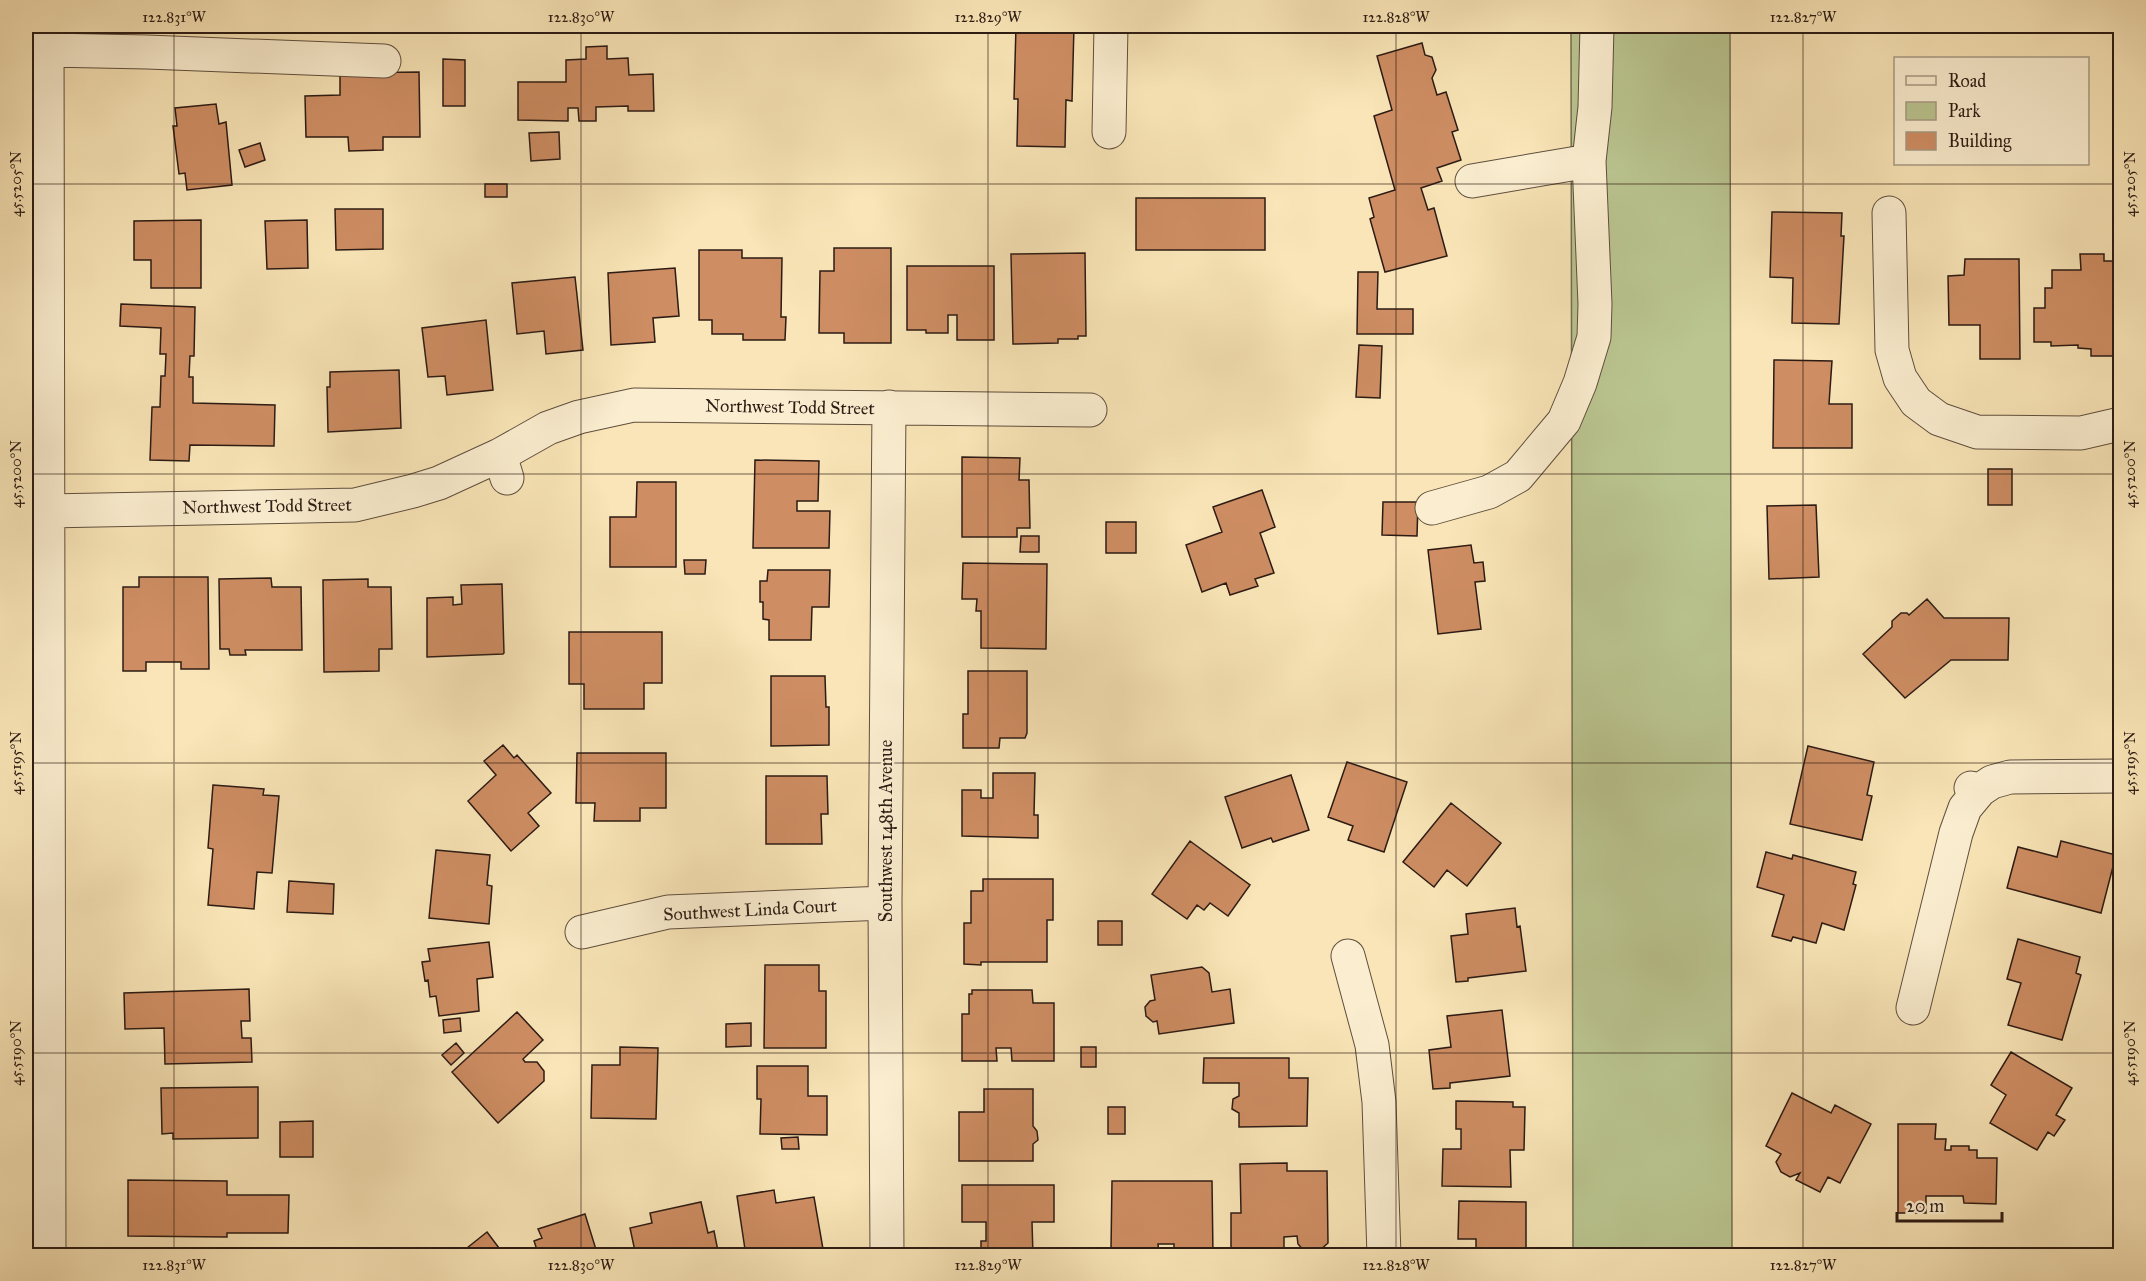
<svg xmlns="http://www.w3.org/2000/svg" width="2146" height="1281" font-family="'IM FELL Great Primer',serif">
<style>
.green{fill:#bac590;stroke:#737052;stroke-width:1.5}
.building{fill:#ce8d63;stroke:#2c1b14;stroke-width:1.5}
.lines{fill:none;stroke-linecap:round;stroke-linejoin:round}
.minor-casing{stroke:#5f4e3d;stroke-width:35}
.minor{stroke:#fbeed0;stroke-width:33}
.ticks{fill:none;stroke:#2c1b14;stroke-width:1.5;stroke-opacity:0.45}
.labels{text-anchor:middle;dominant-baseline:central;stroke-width:4.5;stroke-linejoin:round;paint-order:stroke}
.street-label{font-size:18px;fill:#2c1b14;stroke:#fbeed0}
.neatline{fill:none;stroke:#2c1b14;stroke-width:2}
.ticks-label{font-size:15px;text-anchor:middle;fill:#2c1b14}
</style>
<rect width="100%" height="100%" fill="#f9e5b7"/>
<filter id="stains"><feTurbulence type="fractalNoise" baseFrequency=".00333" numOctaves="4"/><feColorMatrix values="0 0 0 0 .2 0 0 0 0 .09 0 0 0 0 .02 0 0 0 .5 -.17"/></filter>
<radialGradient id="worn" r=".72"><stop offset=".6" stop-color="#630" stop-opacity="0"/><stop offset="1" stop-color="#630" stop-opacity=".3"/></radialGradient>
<path class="green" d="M1571,26H1730L1732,1255H1573Z"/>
<path class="building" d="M1016,26H1074L1072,101L1066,100L1065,147L1017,146L1018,99H1014Z
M1422,43L1425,55L1432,57L1436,70L1432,78L1437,95L1446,92L1458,130L1452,132L1461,160L1437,168L1442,181L1421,188L1428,210L1434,208L1447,256L1385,272L1370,219L1374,217L1369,198L1395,190L1374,116L1392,110L1377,56Z
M607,46V59L628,58L629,75L653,74L654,111H628V106L596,107V121H579L578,108H568V121L518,120V82H566V60L586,59V47Z
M443,59L465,60V106H443Z
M419,72L420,137H383V150L349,151L348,137H306L305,96L340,95V73Z
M216,104L219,124L226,122L232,185L187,190L185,173L179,174L173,126H177L175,108Z
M559,132L560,159L531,161L529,133Z
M260,143L265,160L245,167L239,150Z
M485,184H507V197H485Z
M1136,198H1265V250H1136Z
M335,209H383V249L336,250Z
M1772,212L1842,213L1841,236H1844L1839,324L1792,323L1793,278L1770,277Z
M201,220V288H151V260H134V221Z
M307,220L308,268L267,269L265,221Z
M834,248H891V343H844V333H819L820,271H834Z
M699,250H742V258H782L781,317H786L785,340H743V334H712V320H699Z
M1085,253L1086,336H1078V339H1058V343L1013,344L1011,254Z
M2080,254H2104V261H2118V356H2091V349L2078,348V345L2051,346V342H2034V308H2045V288H2052V270H2081Z
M1965,259H2019L2020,359H1980V325H1949L1948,276L1964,275Z
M907,266H994V340H957V315H948V333H926V330H907Z
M675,268L679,316L653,318L655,342L611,345L608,273Z
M1358,272H1378L1377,309H1413V334H1357Z
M575,277L583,350L546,354L544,331L517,334L512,283Z
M121,304L195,307L194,356H190L189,377H193V403L275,405L274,446L190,445L189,461L150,460L152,407H160L161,376H165L166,354H160L161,328L120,326Z
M486,320L493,390L447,395L445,376L428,377L422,328Z
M1359,345L1382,346L1380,398L1356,397Z
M1774,360L1832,361L1829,404H1852V448H1773Z
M399,370L401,428L328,432L327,387H330V372Z
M962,457L1020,458L1019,480H1029L1030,528H1017V537H962Z
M755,460L819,461L818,501H797V511H830L829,548H753Z
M1988,469H2012V505H1988Z
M637,482H676V567H610V517H636Z
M1262,490L1275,527L1260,533L1274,573L1255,579L1258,586L1230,595L1226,583L1202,592L1186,545L1222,532L1213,507Z
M1383,502H1418L1417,536L1382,535Z
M1816,505L1819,577L1769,579L1767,506Z
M1106,522H1136V553H1106Z
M1021,536H1039V552H1020Z
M1471,545L1474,563L1483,562L1485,581L1475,582L1481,629L1438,634L1428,550Z
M684,560H706L705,574H685Z
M963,563L1047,564L1046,649L981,648V611H976L977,599H962Z
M768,570H830L829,607H812L811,640H769V620L763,619V602H760V581H767Z
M139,577H208L209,669H181V662H146V671H123V587H139Z
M271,578L272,587H301L302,650H245L246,655H230L229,649H220L219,579Z
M368,579V587H391L392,649H379V671L324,672L323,580Z
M502,584L504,653L503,654L427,657V598L453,597V605L462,604L461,585Z
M1927,599L1944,618H2009L2008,660H1951L1905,698L1863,654L1892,627V621L1901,613H1907L1909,615Z
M569,632H662V683H644V709H584V684H569Z
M968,671H1027V733L1025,738H1000L999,748H963V714H968Z
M771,676H825L826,707H829V745L771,746Z
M503,745L514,758L517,755L551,793L528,813L539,826L511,851L468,801L496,775L484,761Z
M1808,746L1874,762L1867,795L1872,796L1862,840L1790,824Z
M577,753H666V808H640V821H594L595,803H576Z
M1347,762L1407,782L1384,852L1348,840L1353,826L1328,817Z
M993,773H1035L1034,815H1038V838L962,836V790H981V798H993Z
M1291,775L1309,830L1273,842L1271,838L1242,848L1225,797Z
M766,776H827L828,814H821L822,844H766Z
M213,785L264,789L263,795L279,796L272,873L257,872L254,909L208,905L213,849L208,848Z
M1451,803L1501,843L1467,886L1447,870L1434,887L1403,862Z
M1190,841L1250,885L1228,916L1210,903L1204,910L1197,905L1187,919L1152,894Z
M2061,841L2116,855L2101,913L2007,888L2018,847L2057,857Z
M436,850L490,855L487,885L492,886L489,924L429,918Z
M1766,852L1792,859L1793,855L1856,872L1853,884L1856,885L1844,930L1822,923L1816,943L1793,937L1791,941L1772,936L1784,895L1757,887Z
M983,879H1053V920H1047V962H981V965L964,964V923H971V891H983Z
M289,881L334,884L333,914L287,912Z
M1515,908L1517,927L1520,926L1526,971L1468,978V981L1456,982L1451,936L1468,934L1466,914Z
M1098,921H1122V945H1098Z
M2018,939L2080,957L2076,973L2081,975L2062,1040L2008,1025L2021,983L2007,979Z
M489,942L493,977L477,979L479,1011L439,1016L436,996L430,997L428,980L425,981L422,962L430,961L428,949Z
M765,965H819V991H826V1048H764Z
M1202,967L1209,973L1212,992L1230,989L1234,1023L1159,1034L1157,1021L1153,1022L1146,1016L1145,1007L1150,1001L1155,1000L1151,975Z
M249,989L250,1021H241L242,1038H251L252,1062L165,1064L164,1028L125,1029L124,993Z
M972,990H1032L1033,1003H1054V1061H1012L1011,1048H996L997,1061H962V1014H969V994H972Z
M1502,1010L1510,1076L1450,1083V1088L1433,1089L1429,1050L1451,1047L1447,1016Z
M517,1012L543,1040L523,1059L525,1062H537L544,1071V1081L498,1123L452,1072Z
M460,1018L461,1031L444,1033L443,1020Z
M751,1023V1046L726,1047V1024Z
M456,1043L464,1053L451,1065L442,1055Z
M620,1047L658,1048L656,1119L591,1118L592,1065H620Z
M1081,1047H1096V1067H1081Z
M2011,1052L2072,1088L2056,1115L2065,1120L2054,1136L2048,1132L2037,1150L1990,1123L2006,1095L1991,1085Z
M1204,1058H1289V1078H1308L1307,1126L1239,1127V1113L1232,1109L1233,1099L1239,1096V1083H1203Z
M757,1066H808V1096H827V1135L760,1134L761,1099H757Z
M258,1087V1138L173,1139V1133L162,1134L161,1088Z
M984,1089H1033V1126L1037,1131L1038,1140L1033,1144V1161H959V1112H984Z
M1792,1093L1831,1113L1835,1105L1871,1124L1840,1183L1828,1177L1820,1192L1796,1180L1800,1173L1790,1177L1781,1172L1776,1162L1781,1154L1766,1146Z
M1456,1101L1513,1102V1107H1525L1524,1150H1510L1511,1187L1442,1186L1443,1149H1461V1129H1456Z
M1108,1107H1125V1134H1108Z
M313,1121V1157H280V1122Z
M1898,1124H1936L1935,1139H1946L1945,1150H1951V1146H1969V1150H1977V1158H1997L1996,1204L1964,1203L1963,1196H1926V1213H1898Z
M798,1137L799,1149H782L781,1138Z
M1287,1163V1171H1327L1328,1243L1318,1252H1305L1298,1244L1297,1236L1284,1237V1256H1231V1213H1241L1240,1164Z
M128,1180L227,1181V1195H289L288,1233H227V1237L128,1236Z
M1112,1181H1212L1213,1256H1174V1244H1158L1159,1255H1134L1135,1250H1111Z
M962,1185H1054V1222H1032L1033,1256H981V1241H986V1222H962Z
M774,1190L776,1203L814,1197L823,1249L783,1256H781L780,1251L746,1256L737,1196Z
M1459,1201L1526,1202V1256H1443V1253H1476V1239H1458Z
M701,1202L708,1233L714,1231L719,1256H636L630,1228L652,1223L650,1213Z
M585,1214L598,1256H539L534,1241L542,1238L538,1229Z
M487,1232L505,1256H457Z
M200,1252H232V1256H200Z"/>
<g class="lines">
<defs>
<path id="minor" d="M47,26L49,1256
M47,50L147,52L384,61
M1109,132L1111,26
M1472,181L1589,161
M1889,213L1892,350L1900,378L1916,402L1939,419L1977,432L2081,433L2120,424
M507,478L500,455L548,428L579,417L634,405L1090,410
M26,508L47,511L355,505L413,491L439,483L500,455
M1432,508L1489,492L1518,476L1564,421L1580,383L1594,337L1595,304L1589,161L1595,107L1597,26
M1971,788L1980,790L1992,782L2010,777L2120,776
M582,932L668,912L885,903
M1348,956L1372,1045L1379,1102L1384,1256
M1913,1008L1956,833L1965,808L1980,790
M887,1256L885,903L889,407"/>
</defs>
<use href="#minor" class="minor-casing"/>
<use href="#minor" class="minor"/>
</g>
<path class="ticks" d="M174,26V1256M581,26V1256M988,26V1256M1396,26V1256M1803,26V1256M26,184H2120M26,474H2120M26,763H2120M26,1053H2120"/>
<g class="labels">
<g class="street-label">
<text transform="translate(790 407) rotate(1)">Northwest Todd Street</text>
<text transform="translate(267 506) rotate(-1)">Northwest Todd Street</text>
<text transform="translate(886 831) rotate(-90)">Southwest 148th Avenue</text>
<text transform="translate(750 910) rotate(-3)">Southwest Linda Court</text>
</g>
</g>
<rect width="2146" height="1281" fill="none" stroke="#f9e5b7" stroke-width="66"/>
<rect x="1894" y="57" width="195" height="108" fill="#fbeed0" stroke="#a89a85" stroke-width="1.5"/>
<rect x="1906" y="76" width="30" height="9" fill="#fbeed0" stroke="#a89a85" stroke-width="1.5"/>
<text x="1948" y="87" font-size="18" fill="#2c1b14">Road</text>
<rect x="1906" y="102" width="30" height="18" fill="#bac590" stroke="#a89a85" stroke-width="1.5"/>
<text x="1948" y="117" font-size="18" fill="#2c1b14">Park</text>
<rect x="1906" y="132" width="30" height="18" fill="#ce8d63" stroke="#a89a85" stroke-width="1.5"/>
<text x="1948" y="147" font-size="18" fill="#2c1b14">Building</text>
<path d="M1897 1212v9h105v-9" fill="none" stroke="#2c1b14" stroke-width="3"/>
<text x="1906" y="1212" font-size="18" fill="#2c1b14" stroke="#fbeed0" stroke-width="4.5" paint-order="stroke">20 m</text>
<rect x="33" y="33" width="2080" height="1215" class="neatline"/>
<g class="ticks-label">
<text x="174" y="22">122.831°W</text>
<text x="581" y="22">122.830°W</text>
<text x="988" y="22">122.829°W</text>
<text x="1396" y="22">122.828°W</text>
<text x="1803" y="22">122.827°W</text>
<text transform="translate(16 184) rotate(-90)" y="5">45.5205°N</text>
<text transform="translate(2130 184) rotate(-90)" y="5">45.5205°N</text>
<text transform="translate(16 474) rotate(-90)" y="5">45.5200°N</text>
<text transform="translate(2130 474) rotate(-90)" y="5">45.5200°N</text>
<text transform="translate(16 763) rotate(-90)" y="5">45.5195°N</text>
<text transform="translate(2130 763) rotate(-90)" y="5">45.5195°N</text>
<text transform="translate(16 1053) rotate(-90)" y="5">45.5190°N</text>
<text transform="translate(2130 1053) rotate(-90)" y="5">45.5190°N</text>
<text x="174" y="1270">122.831°W</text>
<text x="581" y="1270">122.830°W</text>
<text x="988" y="1270">122.829°W</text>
<text x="1396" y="1270">122.828°W</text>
<text x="1803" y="1270">122.827°W</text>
</g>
<rect width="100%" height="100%" filter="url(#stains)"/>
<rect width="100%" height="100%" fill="url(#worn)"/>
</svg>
